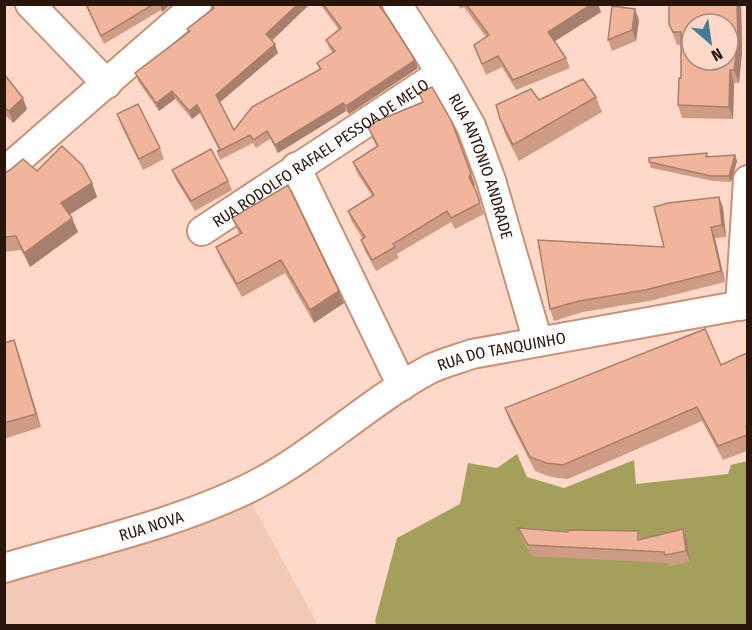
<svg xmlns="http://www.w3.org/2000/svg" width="752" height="630" font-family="'Fira Sans Condensed',sans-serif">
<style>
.built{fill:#f1c9b6}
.forest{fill:#a4a05c}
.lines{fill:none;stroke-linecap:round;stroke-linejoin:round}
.minor-casing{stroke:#c99176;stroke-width:32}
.minor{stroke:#fff;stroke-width:28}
.wall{fill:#ce9c84}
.shaded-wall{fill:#a87f6c}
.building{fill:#f0b59a;stroke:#a87f6c;stroke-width:1.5;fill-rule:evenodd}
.labels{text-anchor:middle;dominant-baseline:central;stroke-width:4.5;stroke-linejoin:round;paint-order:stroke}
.street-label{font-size:16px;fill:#2a150b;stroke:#fed9c9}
</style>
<rect width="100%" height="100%" fill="#fed9c9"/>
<path class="built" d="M248,497L318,625H5L4,579Z"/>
<path class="forest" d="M517,454L527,477L564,488L634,460L636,484L728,474L731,465L747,461V625L377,626L375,621L397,538L460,504L468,463L497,468Z"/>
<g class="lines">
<defs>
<g id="minor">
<path d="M30,4L107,84"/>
<path id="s1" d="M397,4L441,73L471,126L491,180L538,342"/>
<path d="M296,167L402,386"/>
<path d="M4,172L197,4"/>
<path id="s2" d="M202,231L441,73"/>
<path d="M740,306L748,180"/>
<path id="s3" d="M4,568C85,544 181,523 255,485C317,453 368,402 430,369C443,363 458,359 472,354L748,304"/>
</g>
</defs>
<use href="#minor" class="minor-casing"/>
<use href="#minor" class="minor"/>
</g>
<path class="wall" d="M85,4H171L162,12L161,10L104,44Z
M212,4H310L272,41L278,53L220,102L234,130L319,69L317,63L333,53L329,48L326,40L339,30L320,4H378L418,68L349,114L346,111L278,153L270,139L256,148L253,143L220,160L217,152L219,150L200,113L192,119L175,99L159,111L138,81L135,73L189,32L187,29L212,8Z
M458,4H598L601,12L555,41L566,58L570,68L516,90L502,67L486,75L474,45L486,37L464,7L460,9Z
M669,4H741L742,52L739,83H734L733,119L682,118L678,105L681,78V45H677L669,24Z
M639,20L636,41L612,51L608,40Z
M4,74L27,109L13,123L4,114Z
M419,93L475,185L474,187L480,202L484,214L455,229L451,222L397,254L399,258L376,271L365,251L361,240L363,239L352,222L348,211L372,196L357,173L353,162L377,147L372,138L368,127L423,103Z
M596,97L602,112L519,161L505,134L500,119L539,100Z
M117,114L160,148L164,159L143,170L121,125Z
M707,153L708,157L735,155L737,161L731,182L713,181L651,168L649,162Z
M172,170L228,181L232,190L195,211L176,180Z
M37,171L92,183L97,197L70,214L72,218L78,232L30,267L21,250L4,252V173Z
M719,197L723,208L726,237L715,238L725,282L649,301L583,312L554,321L550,309L664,247Z
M232,218L344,303L314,323L285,273L242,297L221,260L216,247L239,234Z
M14,340L41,427L4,439V343Z
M747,353V451L723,460L702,421L568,479L551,477L535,471L510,422L505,408L721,365Z
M518,528L568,532L638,531L641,539L683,529L687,540L690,562L669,566L668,563L532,556L522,539Z"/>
<path class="shaded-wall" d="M160,4H171L162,12Z
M298,4H310L269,43L266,34Z
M592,4H598L601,12L552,43L548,32Z
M737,4H741L742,52L739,83L734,70Z
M635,9L639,20L636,41L632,30Z
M275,44L278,53L219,103L216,95Z
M415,60L418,68L349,114L346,106Z
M730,70L734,83L733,119L729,107Z
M172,91L175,99L159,111L156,103Z
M23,98L27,109L13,123L9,111Z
M343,103L346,111L278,153L275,145Z
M197,105L200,113L192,119L189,111Z
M735,155L737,161L731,182L729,176Z
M471,174L475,185L473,188L469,177Z
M92,183L97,197L66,217L61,203Z
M719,197L723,208L726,237L722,225Z
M72,218L78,232L30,267L24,253Z
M711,227L715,238L725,282L721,271Z
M339,291L344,303L314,323L310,310Z
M14,340L19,354L41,427L36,414Z
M683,529L687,540L690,562L686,551Z"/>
<path class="building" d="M86,4H154L101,36Z
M212,4H298L266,34L275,44L216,95L234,130L252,107L321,69L317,63L335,51L326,40L341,28L323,4H378L387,16L415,60L346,106L343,103L275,145L267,131L253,140L250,135L217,152L220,149L197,105L189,111L172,91L156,103L135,73L190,31L187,29L214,8Z
M466,4H592L548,32L566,58L513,80L498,56L482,64L474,45L489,35Z
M669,4H737L738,40L734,70H730L729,107L678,105L679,78H681V32H673L669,24ZM692,24H728V60H692Z
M612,6L635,9L632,30L608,40Z
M4,74L23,98L9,111L4,107Z
M583,79L596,97L513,145L500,119L496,105L531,89L539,100Z
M432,87L452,122L471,174L469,177L476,191L480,203L451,218L447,211L393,244L395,247L372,260L361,240L365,237L348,211L374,195L353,162L378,146L368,127L377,121L423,102L419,93Z
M138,104L160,148L139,159L117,114Z
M62,146L82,165L92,183L61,203L72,218L24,253L16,236L4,237V173L10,170L23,159L37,171Z
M211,149L228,181L191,201L172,170Z
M707,153L706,157L735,155L729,176H711L649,162V158Z
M288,185L339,291L310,310L281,260L237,284L216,247L242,233L232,218Z
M719,197L722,225L711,227L721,271L645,290L579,301L550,309L538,240L664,247L654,207L668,203Z
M705,329L721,365L747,353V426H746L747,429V435L718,446L697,407L563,465L546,463L530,457L505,408Z
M14,340L36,414L4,423V343Z
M518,528L568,532V530L638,531V540L683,529L686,551L665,555L664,552L528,545Z"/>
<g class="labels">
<g class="street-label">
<text stroke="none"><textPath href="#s2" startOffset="142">RUA RODOLFO RAFAEL PESSOA DE MELO</textPath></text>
<text stroke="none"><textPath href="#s1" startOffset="184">RUA ANTONIO ANDRADE</textPath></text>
<text stroke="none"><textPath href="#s3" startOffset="549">RUA DO TANQUINHO</textPath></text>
<text stroke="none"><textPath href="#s3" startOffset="153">RUA NOVA</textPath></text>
</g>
</g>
<rect width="752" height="630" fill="none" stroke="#2a150b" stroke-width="12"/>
<g transform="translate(710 42) rotate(151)"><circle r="28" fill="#fed9c9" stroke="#a98b7d" stroke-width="1.5"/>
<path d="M0-4.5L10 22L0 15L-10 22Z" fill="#427e95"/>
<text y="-9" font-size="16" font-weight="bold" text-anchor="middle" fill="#2a150b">N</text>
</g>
</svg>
